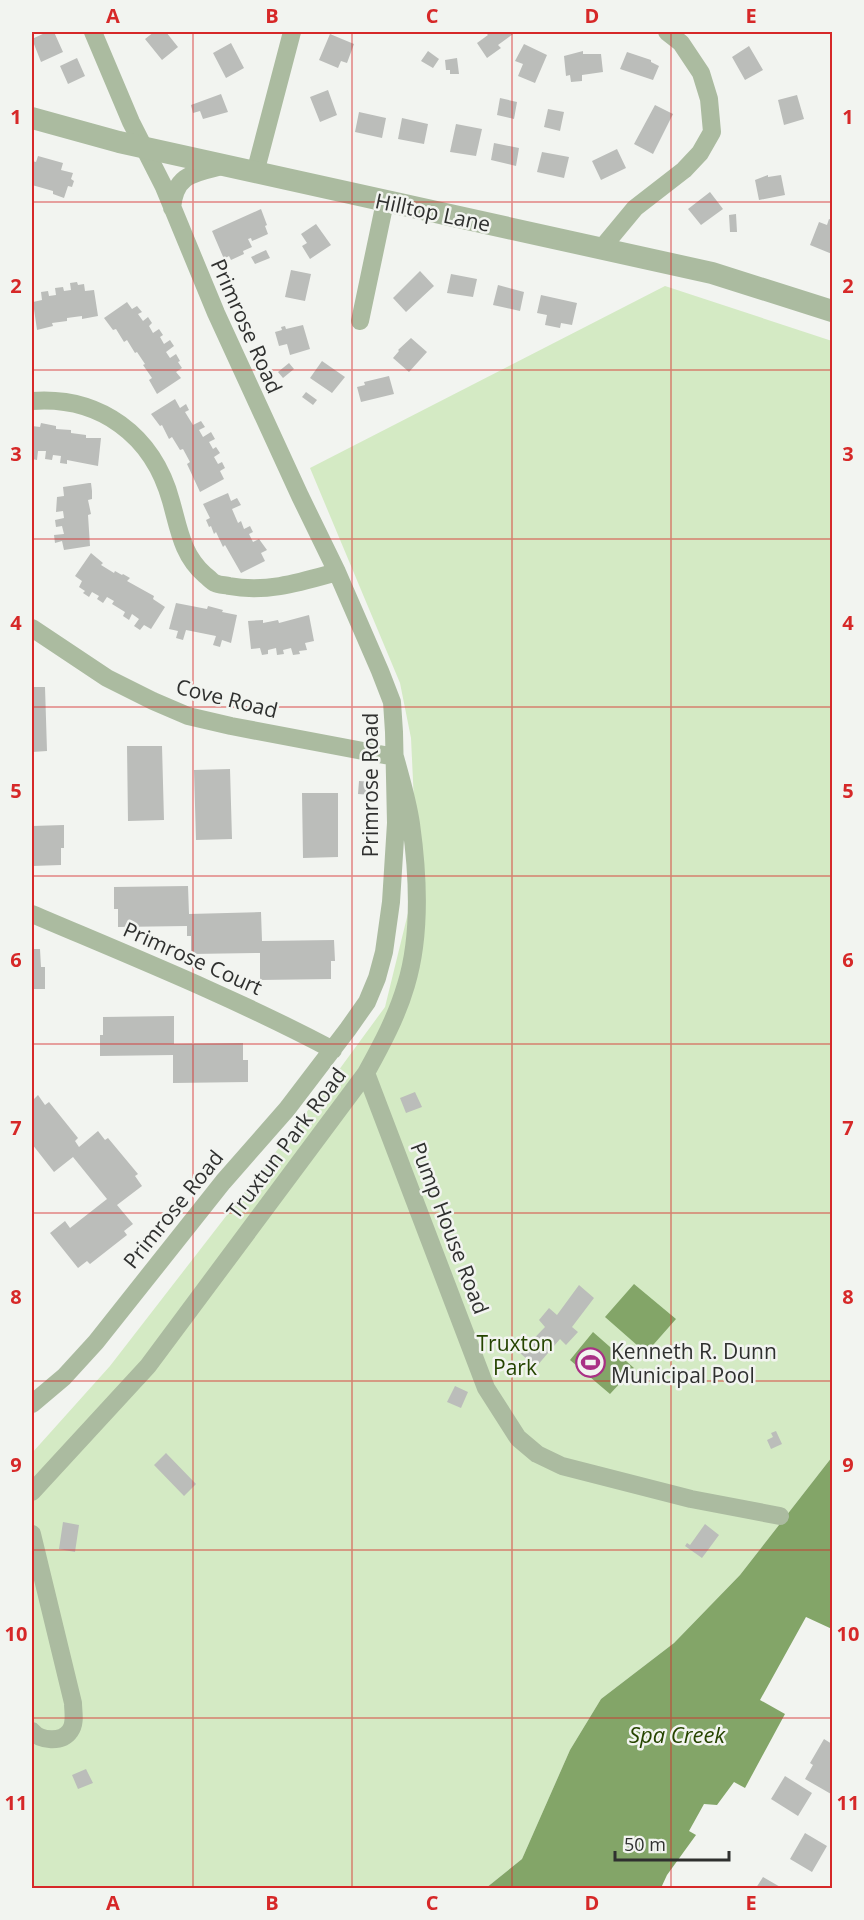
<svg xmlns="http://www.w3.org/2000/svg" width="864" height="1920" font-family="'Open Sans',sans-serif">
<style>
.green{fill:#d4eac4}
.water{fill:#83a568}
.building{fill:#bbbdba}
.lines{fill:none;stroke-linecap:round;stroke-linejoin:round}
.minor{stroke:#abbba0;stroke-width:18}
.tertiary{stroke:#abbba0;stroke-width:22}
.grid{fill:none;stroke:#d62828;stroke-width:1.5;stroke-opacity:0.55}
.labels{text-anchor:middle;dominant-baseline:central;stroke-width:5;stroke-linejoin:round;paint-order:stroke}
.street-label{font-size:21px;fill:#2f302f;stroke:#f2f4f0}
.park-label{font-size:21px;fill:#254400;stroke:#f2f4f0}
.poi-label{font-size:21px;fill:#2f302f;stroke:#f2f4f0;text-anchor:start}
.water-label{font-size:22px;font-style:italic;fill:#264500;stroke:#f2f4f0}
.neatline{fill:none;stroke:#d62828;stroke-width:2}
.grid-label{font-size:20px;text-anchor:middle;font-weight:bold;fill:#d62828}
</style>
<rect width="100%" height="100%" fill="#f2f4f0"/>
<path class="green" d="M665,286L832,341V1457L740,1575L674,1643L601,1699L570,1750L522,1859L486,1888H32V1453L110,1366L333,1078L385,1007L409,909L414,802L411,738L400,683L310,468Z"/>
<path class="water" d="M634,1284L676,1319L646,1353L605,1317Z
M593,1332L634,1368L610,1394L570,1360Z
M832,1457V1629L806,1617L760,1700L785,1714L745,1788L734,1782L717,1805L704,1804L689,1831L696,1835L667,1875L661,1888H486L522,1859L570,1750L601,1699L674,1643L740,1575Z"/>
<path class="building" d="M47,32H54L63,52L41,62L32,39Z
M154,32H166L178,47L162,60L145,39Z
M485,32H511L513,34L498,45L501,48L487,58L477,43L488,35Z
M330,34L354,44L347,63L341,61L338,68L319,60Z
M231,43L244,68L226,78L213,53Z
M524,44L547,55L535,83L518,76L523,64L515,61Z
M749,46L763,70L745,80L732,57Z
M428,51L439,59L433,68L421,61Z
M583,51V54H601L603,72L582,75V81L571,82L570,75L566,76L564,56Z
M627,52L651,60V62L659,66L653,80L620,69Z
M77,58L85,76L68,84L60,66Z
M457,58L459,74H450V70H446L445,60Z
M328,90L337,115L320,122L310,97Z
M221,94L228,112L203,119L200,111L193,113L191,105Z
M797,95L804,119L784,125L778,100Z
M500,98L517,102L514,119L497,115Z
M655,105L673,114L653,154L634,144Z
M548,109L564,112L560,131L544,127Z
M359,112L386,118L382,138L355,132Z
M402,118L428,124L424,144L398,139Z
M456,124L482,129L476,156L450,152Z
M494,143L519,148L516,166L491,160Z
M617,149L626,168L601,180L592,161Z
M542,152L569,157L564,178L537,172Z
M38,156L63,163L61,170L73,173L71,179L74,181L72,187L68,186L64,198L53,194V191L32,185V161L36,162Z
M768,175V177L781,175L785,195L759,200L755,180Z
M710,192L723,209L701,225L688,209Z
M261,209L267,225L265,226L268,234L252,241L251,238L248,239L252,247L243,251L244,254L231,260L229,256L224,259L212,231Z
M736,214L737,232H730L729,215Z
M829,219L832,220V254L810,245L819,222L827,225Z
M316,224L331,245L310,259L302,246L307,243L301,234Z
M266,250L270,258L255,264L251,257Z
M291,270L311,274L305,301L285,297Z
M420,271L434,286L406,312L393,298Z
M451,274L477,279L473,297L447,293Z
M77,282L78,285L84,284L85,291L94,290L98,316L82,319V316L67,318V321L52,323L53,326L37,330L33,302L42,300L41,292L48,291L49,296L56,295L55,288L63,287L64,291L71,290L70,283Z
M498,285L524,292L520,311L493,305Z
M541,295L577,303L572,325L561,323L560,328L545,325L547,315L537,313Z
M127,302L132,309L137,306L142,312L138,314L143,321L148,317L152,323L149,326L153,333L159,329L163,335L160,337L164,344L170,340L174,346L166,352L170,358L176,354L180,361L178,362L182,368L176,372L181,378L157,394L149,380L152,378L143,365L145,364L137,352L135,353L127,340L124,342L116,329L113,330L104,318Z
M303,325L310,349L290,355L287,344L279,346L275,332L282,330L281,327L285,326L286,329Z
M411,338L427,352L409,372L393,358L399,351L398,350Z
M322,361L345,377L332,393L310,378Z
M289,363L294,369L283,378L278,372Z
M389,376L394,394L361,402L357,387L365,385L364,382Z
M306,392L317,400L313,405L302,397Z
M175,399L180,408L186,404L189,410L185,412L193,425L201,421L205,427L199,430L203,437L211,432L215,439L209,442L213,449L216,447L220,453L214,457L218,464L222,462L225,468L220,471L224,479L200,492L187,464L190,462L183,449L180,450L172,437L169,439L162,425L160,426L151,414Z
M41,423L56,426V429L71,430V433L86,435V438H101L98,466L67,460V464L60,463L61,456L53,455L52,460L45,459L46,451H38L37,460L32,459V426L40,427Z
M89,483H91L92,491V499L88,500L91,514L88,515L90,546L64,550L62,541L55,543L54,535L64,534L62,526L56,527L55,520L64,518L63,511L56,512L57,497L64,496L63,487Z
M228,493L231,501L237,498L241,505L232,509L238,523L241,521L244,529L250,526L253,532L249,534L253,542L259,539L267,550L261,553L265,561L241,573L225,545L223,547L216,532L214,534L211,526L209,527L206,520L210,518L203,504Z
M91,553L103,563L101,565L114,573L115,571L122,575L123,574L130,578L127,581L154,596L153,599L165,607L151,629L144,625L140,630L134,626L139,619L132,614L129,620L123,616L125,612L112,604L114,601L107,597L103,603L97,599L99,596L92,592L89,597L83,593L85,591L79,587L82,581L75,576Z
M176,603L207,609L208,606L223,610L222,612L237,615L231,643L222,640L220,647L213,645L216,636L186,630L183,640L176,638L178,631L169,629Z
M309,615L314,641L305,643L307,650L299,651L300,654L293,655L291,648L283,650L284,654L277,655L276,648L268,650V654L262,655L260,648L251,649L248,621L263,620V623L278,620L279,623Z
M32,687H45L47,751L32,752Z
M127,746H162L164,820L128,821Z
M230,769L232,839L196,840L194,770Z
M359,781L372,782L371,795L358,794Z
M302,793H338V857L303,858Z
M64,825V848H61V865L32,866V826Z
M188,886L189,914L261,912L262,941L334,940L335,961H331V979L260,980V953L191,954V936H187V926L118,927V909H114V887Z
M32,949H40L41,967H45V989H32Z
M174,1016V1044L243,1043V1060H248V1082L173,1083V1055L100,1056V1035H103V1017Z
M415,1092L422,1107L406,1113L400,1098Z
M38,1095L45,1105L49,1102L78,1138L75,1141L79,1147L98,1131L105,1140L108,1138L138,1174L135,1176L142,1186L117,1205L133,1224L124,1231L127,1235L90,1264L87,1261L78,1268L50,1233L65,1221L70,1228L107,1199L73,1157L54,1172L32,1144V1101Z
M579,1285L594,1298L572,1327L578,1332L566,1345L560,1339L536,1367L520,1353L545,1327L539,1320L549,1308L557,1315Z
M455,1386L468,1392L461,1408L447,1402Z
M776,1431L782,1444L771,1449L767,1440L773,1437L771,1433Z
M166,1453L196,1484L184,1496L154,1465Z
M63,1522L79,1525L75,1552L59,1549Z
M705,1524L719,1535L702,1558L685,1546L687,1543L690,1545Z
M824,1739L832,1744L831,1794L805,1779L813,1765L810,1763Z
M86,1769L93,1783L78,1789L72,1775Z
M785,1776L812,1793L798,1816L771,1799Z
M805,1833L827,1846L812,1872L790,1859Z
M763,1877L782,1888H756Z"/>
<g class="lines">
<path class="minor" d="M255,173L292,32
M172,208C175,174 194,173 222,166
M601,249L635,208L684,170L700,153L712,132L709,99L701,73L681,43L667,32
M360,321L385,202
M32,401C100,396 153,435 171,501C179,529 182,555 205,575C208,577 212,582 215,583C219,585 225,585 229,586C267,593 301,582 337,572
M32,628L107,678L153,701L188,716L231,726L395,757C401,779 408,802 411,824C418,874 421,936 406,985C397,1016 382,1044 366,1073L148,1366L32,1492
M32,914C133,957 235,998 333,1050
M366,1073L486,1388L518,1438L537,1454L562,1466L691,1499L780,1516
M32,1404L64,1377L96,1342L223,1182L287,1109L348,1029L367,1002L377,978L384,952L391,902L396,823L394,732L392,702L380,671L337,572L300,496L216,313L164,187L131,122L93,32
M32,1534L73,1703C73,1712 76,1723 70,1731C62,1743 40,1741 32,1731"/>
<path class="tertiary" d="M32,118L119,142L712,273L832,311"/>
</g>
<path class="grid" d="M193,32V1888M352,32V1888M512,32V1888M671,32V1888M32,202H832M32,370H832M32,539H832M32,707H832M32,876H832M32,1044H832M32,1213H832M32,1381H832M32,1550H832M32,1718H832"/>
<defs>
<symbol id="stadium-ring" viewBox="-11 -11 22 22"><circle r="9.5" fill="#f2f4f0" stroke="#a93085" stroke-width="1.5"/><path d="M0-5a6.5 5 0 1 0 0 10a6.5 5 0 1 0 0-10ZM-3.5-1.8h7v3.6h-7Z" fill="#a93085"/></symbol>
</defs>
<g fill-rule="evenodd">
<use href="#stadium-ring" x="574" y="1346" width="33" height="33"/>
</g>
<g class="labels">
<g class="street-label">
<text transform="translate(433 212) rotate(12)">Hilltop Lane</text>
<text transform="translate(247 326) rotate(66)">Primrose Road</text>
<text transform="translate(227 698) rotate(14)">Cove Road</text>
<text transform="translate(370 785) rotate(-90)">Primrose Road</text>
<text transform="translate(193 958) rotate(24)">Primrose Court</text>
<text transform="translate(286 1143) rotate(-53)">Truxtun Park Road</text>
<text transform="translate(173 1209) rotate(-51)">Primrose Road</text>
<text transform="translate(450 1228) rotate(69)">Pump House Road</text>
</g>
<g class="park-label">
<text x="515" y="1343">Truxton<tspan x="515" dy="24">Park</tspan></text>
</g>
<g class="poi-label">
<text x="611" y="1351">Kenneth R. Dunn<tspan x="611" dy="24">Municipal Pool</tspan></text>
</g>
<g class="water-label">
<text x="677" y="1734">Spa Creek</text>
</g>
</g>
<rect width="864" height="1920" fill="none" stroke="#f2f4f0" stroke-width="66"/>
<path d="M615 1851v9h114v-9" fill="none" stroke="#2f302f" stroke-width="3"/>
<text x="624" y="1851" font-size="18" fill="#2f302f" stroke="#f2f4f0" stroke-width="4.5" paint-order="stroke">50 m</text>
<rect x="33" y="33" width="798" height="1854" class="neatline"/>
<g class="grid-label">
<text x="113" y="23">A</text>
<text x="272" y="23">B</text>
<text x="432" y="23">C</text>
<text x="592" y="23">D</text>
<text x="751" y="23">E</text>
<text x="16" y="124">1</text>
<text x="848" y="124">1</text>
<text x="16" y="293">2</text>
<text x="848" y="293">2</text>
<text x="16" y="461">3</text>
<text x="848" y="461">3</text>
<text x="16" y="630">4</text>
<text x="848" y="630">4</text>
<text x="16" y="798">5</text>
<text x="848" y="798">5</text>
<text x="16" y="967">6</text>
<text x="848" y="967">6</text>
<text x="16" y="1135">7</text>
<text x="848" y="1135">7</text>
<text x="16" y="1304">8</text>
<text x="848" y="1304">8</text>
<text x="16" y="1472">9</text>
<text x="848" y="1472">9</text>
<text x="16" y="1641">10</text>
<text x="848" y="1641">10</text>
<text x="16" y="1810">11</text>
<text x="848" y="1810">11</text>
<text x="113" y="1910">A</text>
<text x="272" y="1910">B</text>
<text x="432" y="1910">C</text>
<text x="592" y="1910">D</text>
<text x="751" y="1910">E</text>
</g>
</svg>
